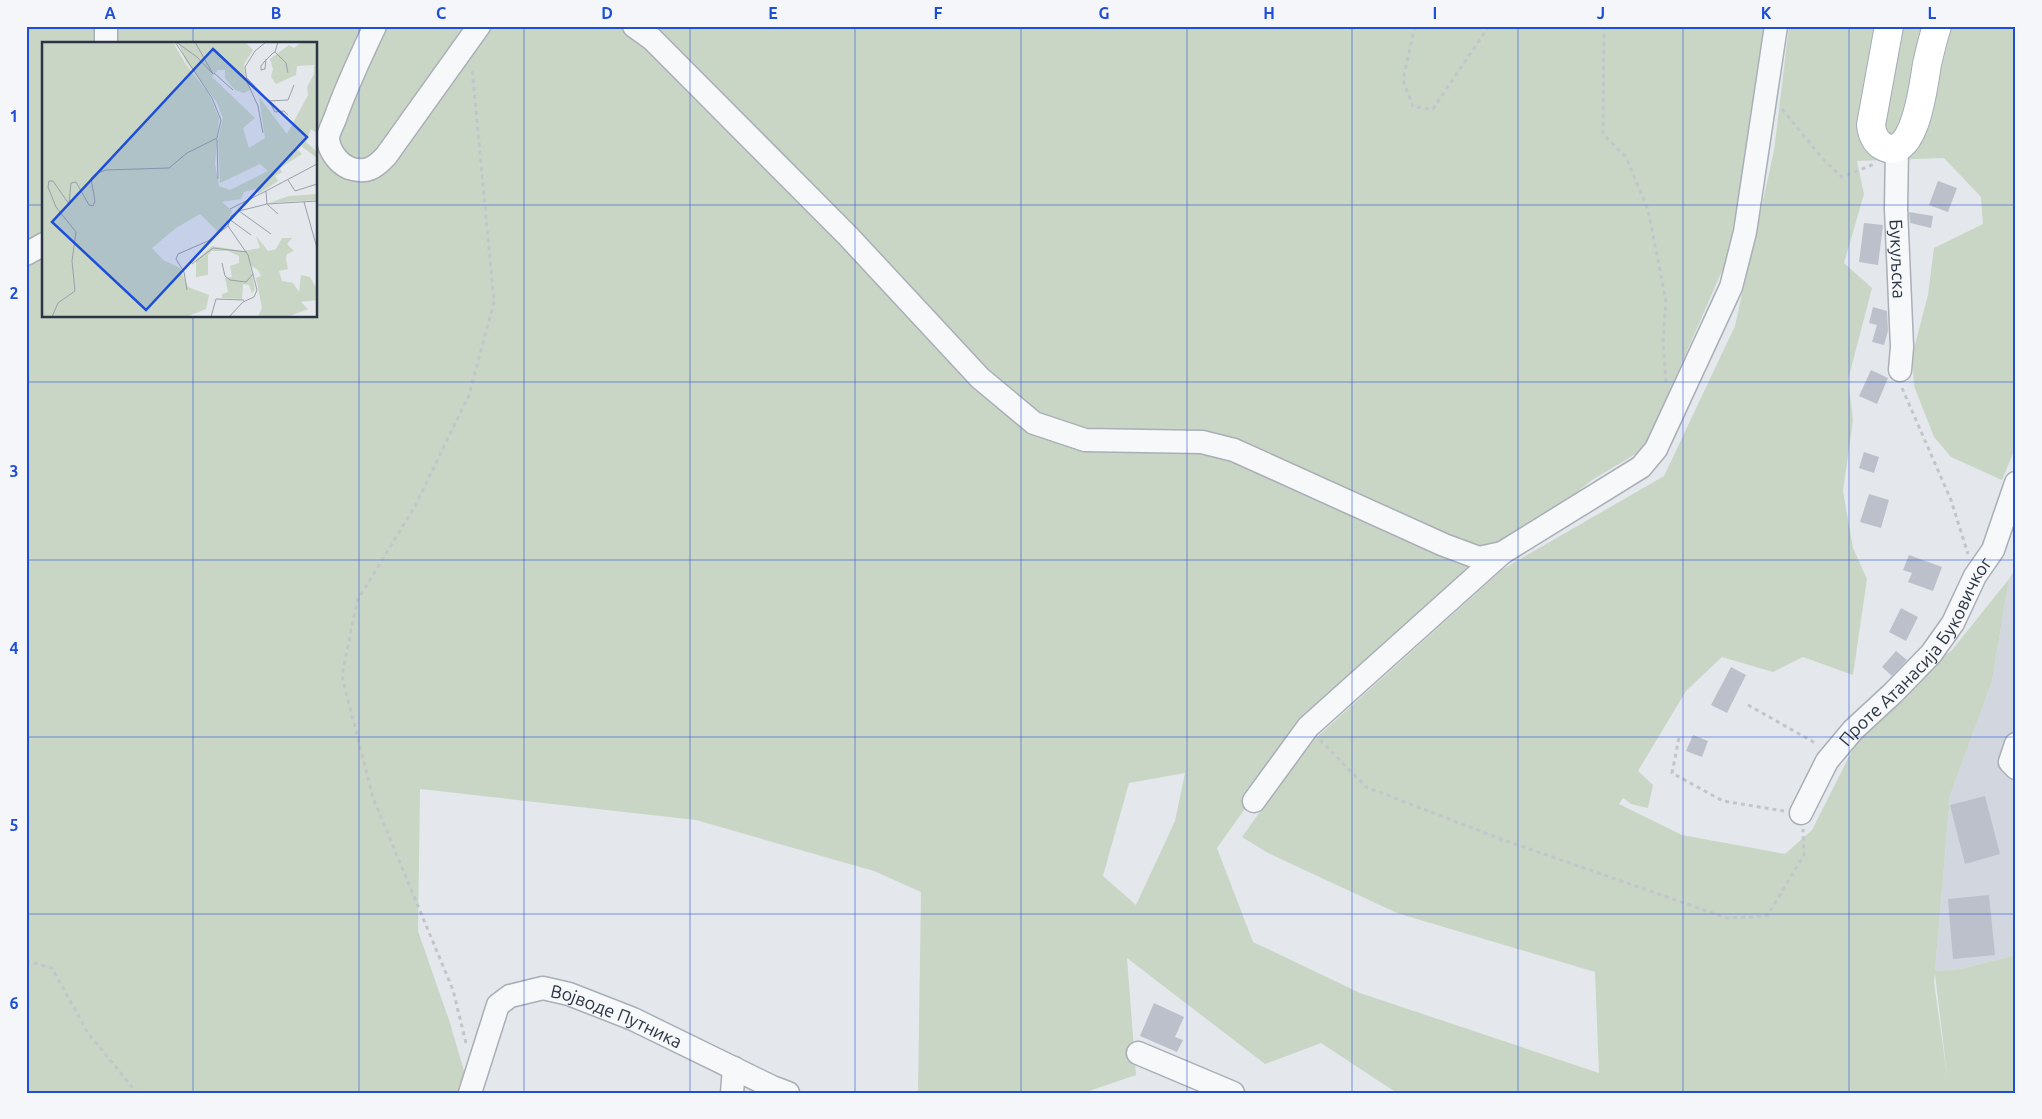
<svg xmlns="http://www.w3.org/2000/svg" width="2042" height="1119" font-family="Ubuntu,sans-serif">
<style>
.built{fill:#d2d6de}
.green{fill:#c9d6c5;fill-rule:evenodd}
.building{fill:#bbc0ca}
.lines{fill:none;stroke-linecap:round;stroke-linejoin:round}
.minor-casing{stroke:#a9aeb7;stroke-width:25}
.major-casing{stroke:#a3abb8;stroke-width:30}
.path{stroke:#c2c5cb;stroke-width:3;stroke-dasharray:4 4;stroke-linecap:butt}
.minor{stroke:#f7f8fa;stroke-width:22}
.major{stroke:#fff;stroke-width:28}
.grid{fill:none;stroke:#1d4ed8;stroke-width:1;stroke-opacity:0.55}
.labels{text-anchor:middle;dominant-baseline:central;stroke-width:4;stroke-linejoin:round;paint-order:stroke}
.street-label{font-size:18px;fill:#2b3445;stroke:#f4f6f9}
.inset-road{fill:none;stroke:#9a9fa9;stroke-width:1}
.view{fill:#1d4ed8;fill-opacity:0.15;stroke:#1d4ed8;stroke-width:2.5}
.inset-edge{fill:none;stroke:#2b3445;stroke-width:2.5}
.neatline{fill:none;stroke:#1d4ed8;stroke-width:2}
.grid-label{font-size:16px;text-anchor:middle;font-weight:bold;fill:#1d4ed8}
</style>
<rect width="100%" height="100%" fill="#e4e7ec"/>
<path class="built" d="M2016,568V955L1960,969L1935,971L1950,796L1992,681L2009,579Z"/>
<path class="green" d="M26,26H1765L1736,239L1644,449L1592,480L1326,695L1217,848L1253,942L1360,993L1599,1073L1595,972L1397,913L1268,853L1242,837L1306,747L1503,569L1664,476L1735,326L1774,151L1789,26H2016V446L2002,480L1951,457L1934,437L1914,386L1912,356L1928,295L1934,248L1983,224L1981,197L1944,158L1857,161L1864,194L1844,263L1872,288L1848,380L1853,420L1843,491L1853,548L1867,579L1853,675L1803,657L1773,672L1722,657L1686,691L1638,771L1653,785L1648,808L1631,804L1623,798L1619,804L1682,835L1785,854L1812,830L1867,721L1952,650L2009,579L1992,681L1950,796L1935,971L1960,969L2016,955V1093H1397L1321,1043L1265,1064L1127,958L1136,1075L1083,1093H918L921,892L874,871L696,820L420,789L418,931L450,1023L467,1081L461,1093H26ZM44,44H316V316H44ZM1185,773L1175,821L1136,905L1103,876L1129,783ZM1935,974L1948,1082L1934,982Z"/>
<path class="building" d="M1938,181L1957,188L1948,212L1929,205Z
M1909,212L1933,216L1931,228L1910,223Z
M1864,223L1883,225L1878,265L1859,262Z
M1873,307L1887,311L1888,331L1884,345L1872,342L1877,325L1869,323Z
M1871,370L1888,378L1877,404L1859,396Z
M1864,452L1879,457L1874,473L1859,468Z
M1869,494L1889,500L1881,528L1860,522Z
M1909,555L1942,567L1933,591L1908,582L1912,573L1903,570Z
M1901,608L1918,617L1906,641L1889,632Z
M1896,651L1907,660L1892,676L1882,667Z
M1731,667L1746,675L1727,713L1711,705Z
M1693,735L1708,741L1702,757L1686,751Z
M1985,796L2000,854L1965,864L1950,805Z
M1989,895L1995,955L1953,959L1948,899Z
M1154,1003L1184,1017L1175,1037L1183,1040L1177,1052L1140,1036Z"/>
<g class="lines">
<defs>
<g id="minor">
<path d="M106,26V44"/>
<path d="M375,26C361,56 347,85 336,116C334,122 329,131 328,137C328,150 338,163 349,168C366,174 375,168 386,156L479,26"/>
<path d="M634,26L652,39L848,236L980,378L1034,423L1085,440L1202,442L1234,450L1444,545L1479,558L1502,553L1641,467L1656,449L1731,287L1745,232L1776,26"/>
<path id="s1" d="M1897,147L1896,209L1902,347L1900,370"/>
<path d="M26,254L44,244"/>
<path d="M2016,744L2010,762L2016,768"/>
<path d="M1254,801L1308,727L1502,553"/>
<path id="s2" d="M1801,813L1827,761L1853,730L1893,693L1931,654L1953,623L1975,576L1993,550L2016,483"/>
<path d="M1138,1053L1233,1093"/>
<path id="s3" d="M470,1093L498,1005L510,996L543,988L569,994L633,1019L772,1087L788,1093"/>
<path d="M732,1093L734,1068"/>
</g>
<path id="major" d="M1889,26L1871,125C1872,133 1874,140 1881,145C1915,168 1924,81 1927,64C1930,51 1933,38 1937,26"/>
</defs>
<use href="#minor" class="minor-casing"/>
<use href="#major" class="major-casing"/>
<path class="path" d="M1415,26L1403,80L1413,107L1433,109L1489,26
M1604,26L1603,134L1626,157L1648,210L1666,301L1663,342L1666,382
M1782,109L1823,159L1842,177L1874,164
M1902,388L1951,500L1968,554
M1748,705L1817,744
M1679,738L1672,773L1723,801L1784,811
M1320,740L1366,787L1501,839L1727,918L1767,916L1804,855L1803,829
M26,961L52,968L88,1033L137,1093
M466,1043L453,990L373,798L342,676L357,601L415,506L469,395L494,302L472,68"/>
<use href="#minor" class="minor"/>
<use href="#major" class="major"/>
</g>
<path class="grid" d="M193,26V44M359,26V1093M524,26V1093M690,26V1093M855,26V1093M1021,26V1093M1187,26V1093M1352,26V1093M1518,26V1093M1683,26V1093M1849,26V1093M26,205H44M316,205H2016M193,316V1093M26,382H2016M26,560H2016M26,737H2016M26,914H2016"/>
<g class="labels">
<g class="street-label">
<text stroke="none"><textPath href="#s1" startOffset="112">Букуљска</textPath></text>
<text stroke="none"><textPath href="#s2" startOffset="200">Проте Атанасија Буковичког</textPath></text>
<text stroke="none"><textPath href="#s3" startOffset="220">Војводе Путника</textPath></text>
</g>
</g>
<g transform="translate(42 42)">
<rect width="275" height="275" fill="#e4e7ec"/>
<path d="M0,0H131L143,21L167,52L177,76L173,122L177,144L188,148L226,129L218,122L178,141L176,97L181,76L174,59L144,20L136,0H203L211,8L202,22L203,36L208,48L202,51L193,48L183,36V28H176L170,35L213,76L201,86L207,106L223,96L217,55L245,92L266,53L265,45L272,32V23L255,24L254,33L234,42L229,35L231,27L228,17L247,3L252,6L259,0H275V91L269,87L264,100L275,110V116L259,104L255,107L260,112L238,126L240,130L233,134L236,139L216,152L214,147L202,150L199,157L180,160L190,169L184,182L175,189L158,172L134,186L110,206L121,218L138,226L146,245L167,253L164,267L144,275H0ZM275,152V158L227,161L247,154ZM214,194L226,209L234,207L240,196H250L245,202L252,209L245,212L244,217L246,227L237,229L240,239L251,241L257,250L259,233L268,235L273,244L275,243V258L259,260L266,267L248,274L216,275L220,266L214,236L219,234L216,228L208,223L213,247L210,251L207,243L201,242L200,257L180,256V252L186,250L183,236L190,235L188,224L197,221V214L186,209H170L166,213V233L154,235V218L170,204L201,209L218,206Z" fill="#c9d6c5"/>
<path class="inset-road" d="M134,0L155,15L171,32L153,0M233,10L244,21L246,31M224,17L223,27L219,28V24L222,20L231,11L233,10L236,0M172,31L191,48M205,36L227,59L246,58L252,43M227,59L233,70L242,69L246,73M221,91L216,64L205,40L203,25L213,9L224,0M175,97L176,137M246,138L253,149L275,142M262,160L275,206M188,167L224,149M197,169L229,192M236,172L225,162L224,149L275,122M187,177L209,193M186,184L206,213L215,248L212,255L201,260L187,275M186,184L189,174L197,169L225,162L275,159M180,221L183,234L188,238L204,240L211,232M150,222L171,206L205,210M145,248L142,230L134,217L136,212L166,199L186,184M10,275L16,261L33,249L30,219L34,190L14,165L6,145L7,139H11L27,162L29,141L34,140L47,163L51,164L53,159L49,136L53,132L64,128L127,126L145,111L175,96L179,78L170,56L133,0M169,275L174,257L202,258"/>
<path class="view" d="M171,7L265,95L104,268L10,180Z"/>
<rect width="275" height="275" class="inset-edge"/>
</g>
<rect width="2042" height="1119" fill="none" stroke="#f4f6f9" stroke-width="55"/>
<rect x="28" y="28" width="1986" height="1064" class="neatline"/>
<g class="grid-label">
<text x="110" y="19">A</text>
<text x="276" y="19">B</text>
<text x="441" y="19">C</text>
<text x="607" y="19">D</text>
<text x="773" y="19">E</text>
<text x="938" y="19">F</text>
<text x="1104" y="19">G</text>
<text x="1269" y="19">H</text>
<text x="1435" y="19">I</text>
<text x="1601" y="19">J</text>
<text x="1766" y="19">K</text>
<text x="1932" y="19">L</text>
<text x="14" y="122">1</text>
<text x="14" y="299">2</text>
<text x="14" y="477">3</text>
<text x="14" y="654">4</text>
<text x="14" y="831">5</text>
<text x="14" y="1009">6</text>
</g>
</svg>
